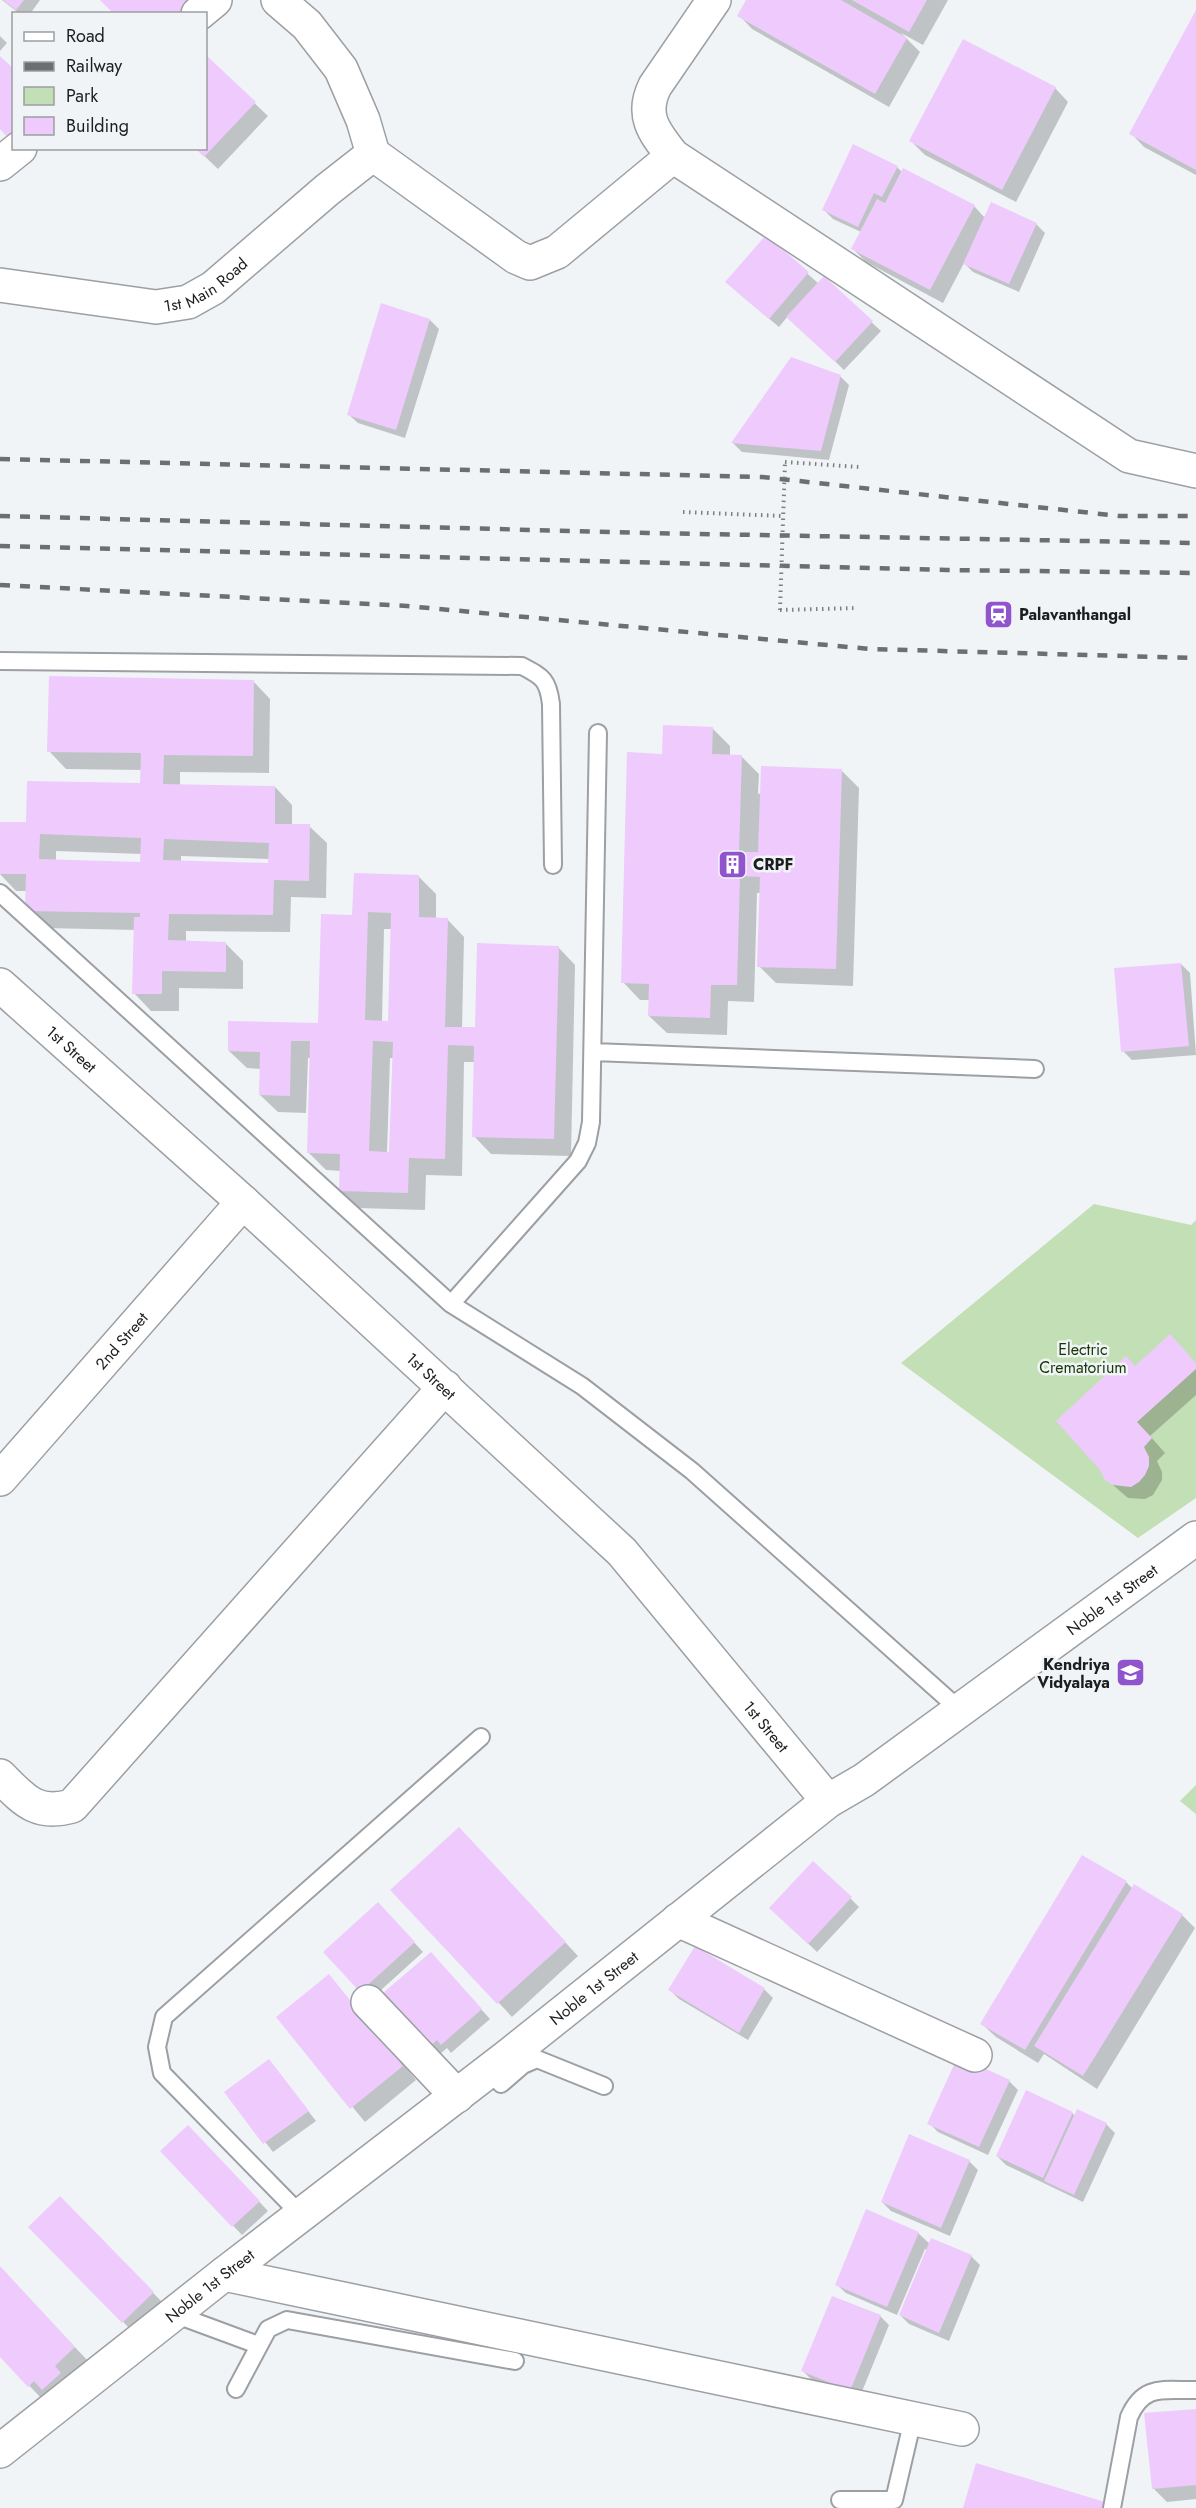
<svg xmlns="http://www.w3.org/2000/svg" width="1196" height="2508" font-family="Jost,sans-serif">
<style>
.green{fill:#c3dfb6}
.shadow{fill:#0003;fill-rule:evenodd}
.building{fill:#eecbfc;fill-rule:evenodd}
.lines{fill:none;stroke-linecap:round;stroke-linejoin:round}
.lane-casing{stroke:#9c9fa3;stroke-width:20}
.street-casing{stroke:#9c9fa3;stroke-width:36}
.secondary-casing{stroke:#9c9fa3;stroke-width:36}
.path{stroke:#7d7f81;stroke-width:4;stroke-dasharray:1.5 4.5;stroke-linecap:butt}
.lane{stroke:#fff;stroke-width:16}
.street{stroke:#fff;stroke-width:33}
.secondary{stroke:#fff;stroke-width:33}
.rail{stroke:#6c6e70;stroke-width:4.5;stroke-dasharray:10 10;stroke-linecap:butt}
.path-bridge{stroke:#7d7f81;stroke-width:4;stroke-dasharray:1.5 4.5;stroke-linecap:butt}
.labels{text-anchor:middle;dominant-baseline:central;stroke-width:5;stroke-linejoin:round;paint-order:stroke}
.street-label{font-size:16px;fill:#1d1e1f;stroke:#f1f4f7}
.poi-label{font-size:16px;font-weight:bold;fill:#1d1e1f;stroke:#f1f4f7;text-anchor:start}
.park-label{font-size:16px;fill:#173603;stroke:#f1f4f7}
</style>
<rect width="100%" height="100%" fill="#f1f4f7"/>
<path class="green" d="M1094,1204L1191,1225L1196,1220V1498L1138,1538L901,1363Z
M1196,1785V1814L1180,1801Z"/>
<path class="shadow" d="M2,0H40L30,14H20Z
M747,0H948L923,45L901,33L920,52L889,107L752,29L739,15Z
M1196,13V175L1144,147L1131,133Z
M0,36L7,43L0,51Z
M206,57L268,116L218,169L196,148H206Z
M1055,88L1068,102L1016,202L925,155L911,141Z
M897,167L902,172L974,206L985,218L1036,224L1045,233L1019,292L973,272L964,263L943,303L866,262L852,248L861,232L833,219L824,210Z
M766,237L819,284L824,278L881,331L844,370L788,316L779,327L736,291Z
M430,320L439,329L405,438L358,423L348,414Z
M792,359L840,376L849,385L829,460L742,452L733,443Z
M253,681L270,699L269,773L180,772V786L275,787L292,805V826H309L327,843L326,898L291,897L290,932L186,931V942L225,943L243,961V989L179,988V1011H151L134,993L135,930L44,928L27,910V891H16L0,874V823H28L142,785V770L66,769L49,751ZM56,851L142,854V864L56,861ZM181,856L270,859L269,865L181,862Z
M712,728L730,746V756H741L759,774L758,794L841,770L859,788L853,986L776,983L759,966L761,893H757L754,1002L728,1001L727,1035L667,1033L649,1016L650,1000H640L623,982L663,755Z
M419,877L436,894V919H447L464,937L462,1029H476L558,947L575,965L571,1156L491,1154L474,1136L475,1062H464L462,1176L426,1175L425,1210L358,1208L340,1191L341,1171L326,1170L309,1153L311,1058H308L306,1113L278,1112L260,1095L261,1069L247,1068L229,1051L319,1025L354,917ZM384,929H392L390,1023L382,1022ZM390,1058H394L391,1154L387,1153Z
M1181,964L1190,973L1196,1055L1132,1060L1123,1051Z
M1196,1363V1395L1150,1436L1165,1453L1157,1461L1162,1472V1480L1153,1495L1145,1499L1128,1498L1106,1479L1136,1368Z
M472,1842L578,1956L512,2017L393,1890Z
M1126,1882L1133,1889L1182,1915L1195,1928L1097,2089L1044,2054L1038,2063L996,2037L982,2024Z
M850,1898L859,1907L817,1952L780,1917Z
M387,1913L423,1952L370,2000L361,1991Z
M439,1963L490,2019L451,2053L447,2048L434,2059L425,2050Z
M329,1976L416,2080L365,2122L278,2017Z
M764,1989L773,1998L748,2040L679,1999L670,1990Z
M269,2061L316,2121L273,2152L226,2092Z
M1009,2081L1018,2090L988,2155L938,2132L929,2123Z
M1072,2113L1075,2116L1106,2124L1115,2133L1083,2202L1006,2165L997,2156Z
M197,2136L268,2211L242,2235L162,2151Z
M969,2161L978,2170L950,2236L891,2211L882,2202Z
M60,2198L162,2302L132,2331L30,2227Z
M918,2233L930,2244L971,2256L980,2265L949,2341L909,2324L900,2315L927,2250L925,2249L897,2315L846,2293L836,2284Z
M0,2268L88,2361L42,2399L0,2355Z
M880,2316L889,2325L859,2399L812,2380L803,2371Z
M1196,2410V2499L1167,2502L1153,2488Z"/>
<path class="building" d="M3,0H24L16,10Z
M100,0H193L181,14H114Z
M746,0H841L907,38L875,94L737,16Z
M852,0H927L909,32Z
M1196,10V170L1129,134Z
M963,39L1056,87L1002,190L909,141Z
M206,55L256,102L204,157L195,148H206Z
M0,56L14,69V136L10,140L0,129Z
M853,144L898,166L882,197L874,193L858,227L822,210Z
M903,168L975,205L930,290L851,249L877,199L885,203Z
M991,202L1037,223L1009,284L963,264Z
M766,235L809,272L769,319L725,282Z
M824,276L873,321L835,362L786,317Z
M381,303L430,319L396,430L347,415Z
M791,357L841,375L821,451L731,443Z
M49,676L254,680L253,756L164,755L163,784L275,786V824H310L309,881L274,880L273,915L169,914L168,940L226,942V972L162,971V994H132L134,917H140V913L25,911L26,874H0V822H26L27,781L140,783L141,753L47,752ZM40,834L141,838L140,862L39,859ZM164,839L269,843L268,863L163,860Z
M663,725L713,727L712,754L742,755L739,852H758L761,766L842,769L836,969L757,967L760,877L740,876L737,985H711L710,1018L648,1016L649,984L621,983L627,752L662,754Z
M354,873L419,875V917L448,918L445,1027H475L477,943L559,946L554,1139L472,1137L474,1046L448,1045L445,1159L409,1158L408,1193L339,1191L340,1154L307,1153L310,1041H291L290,1096L259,1095L260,1052L228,1051V1021L318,1023L321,914L352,915ZM368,912L391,913L388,1021L365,1020ZM373,1041L393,1042L389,1152L369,1151Z
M1181,963L1189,1046L1121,1052L1114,968Z
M1170,1334L1196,1363V1369L1137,1422L1152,1438L1144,1447L1149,1457V1466L1145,1475L1139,1482L1131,1487L1113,1485L1105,1480L1100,1470L1056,1421L1126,1356L1135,1366Z
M459,1827L566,1942L497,2004L390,1890Z
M1082,1855L1127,1881L1025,2050L980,2024Z
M813,1861L852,1897L808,1944L769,1908Z
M1134,1884L1183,1914L1083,2076L1034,2046Z
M378,1902L415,1942L360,1992L323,1952Z
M695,1946L765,1988L739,2033L668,1990Z
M431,1952L482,2009L441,2045L437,2040L424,2051L377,1998Z
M329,1974L403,2066L350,2109L276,2017Z
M958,2056L1010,2080L979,2147L927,2124Z
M269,2059L309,2111L263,2144L224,2092Z
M1026,2090L1073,2112L1043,2178L996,2156Z
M1077,2109L1107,2123L1074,2195L1044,2181Z
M188,2125L260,2201L232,2227L160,2151Z
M909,2134L970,2160L941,2228L881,2202Z
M60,2196L154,2292L122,2323L28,2227Z
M866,2209L919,2232L887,2307L835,2285Z
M931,2238L972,2255L939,2333L899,2315Z
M0,2266L75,2347L55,2366L61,2373L42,2390L34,2381L28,2387L0,2357Z
M832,2296L881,2315L850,2391L801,2371Z
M1196,2409V2485L1152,2489L1144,2413Z
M976,2463L1105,2502L1103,2508H963Z"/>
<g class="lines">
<defs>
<path id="lane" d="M0,661L522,666C543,677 548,680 551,704L553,865
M0,893L451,1304L582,1386L692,1471L960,1710
M593,1052L1035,1069
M451,1304L578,1161L587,1143L591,1122L598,733
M501,2084L523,2065L537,2059L604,2086
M301,2215L162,2073L157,2047L164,2017L481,1737
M174,2314L258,2345
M236,2389L268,2329L287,2320L515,2361
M840,2500H894L913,2419
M1112,2508L1129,2417C1144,2383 1164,2391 1196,2390"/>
<g id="street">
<path d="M278,0L307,25L341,69L363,120L373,154L516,257L530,263L557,252L673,156"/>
<path d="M714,0L655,86C640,116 655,133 673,156L1129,456L1196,471"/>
<path d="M198,14L215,0"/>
<path d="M0,164L20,148"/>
<path id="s1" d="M0,285L156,307L188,302L213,288L327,190L373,154"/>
<path id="s2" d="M0,985L243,1202L622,1552L828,1801"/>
<path id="s3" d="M0,1479L243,1202"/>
<path d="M0,1776C24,1800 36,1816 72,1806L445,1387"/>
<path d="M678,1920L975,2055"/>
<path d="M368,2002L457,2096"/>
<path d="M224,2274L962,2429"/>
</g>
<g id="secondary">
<path id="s4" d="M0,2451L224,2274L508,2056L828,1801L864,1780L1196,1538"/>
</g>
</defs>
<use href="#lane" class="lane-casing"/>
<use href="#street" class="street-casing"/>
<use href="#secondary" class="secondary-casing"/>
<path class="path" d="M785,462L859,467
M683,512L783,516
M780,610L858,608"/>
<use href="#lane" class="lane"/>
<use href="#street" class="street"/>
<use href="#secondary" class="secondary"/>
<path class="rail" d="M0,459L762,477L1119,516H1196
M0,516L648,533L1196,543
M0,546L947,570L1196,573
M0,585L407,606L870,649L1196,658"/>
<path class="path-bridge" d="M780,610L785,462"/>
</g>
<defs>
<symbol id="station-square" viewBox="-11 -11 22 22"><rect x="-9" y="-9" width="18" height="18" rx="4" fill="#9055cc" stroke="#f1f4f7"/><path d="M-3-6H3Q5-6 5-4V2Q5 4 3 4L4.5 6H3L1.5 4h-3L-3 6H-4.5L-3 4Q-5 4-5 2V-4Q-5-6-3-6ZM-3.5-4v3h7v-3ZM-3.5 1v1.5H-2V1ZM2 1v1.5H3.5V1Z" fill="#fff"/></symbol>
<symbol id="building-square" viewBox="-11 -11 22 22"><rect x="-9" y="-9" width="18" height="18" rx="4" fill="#9055cc" stroke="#f1f4f7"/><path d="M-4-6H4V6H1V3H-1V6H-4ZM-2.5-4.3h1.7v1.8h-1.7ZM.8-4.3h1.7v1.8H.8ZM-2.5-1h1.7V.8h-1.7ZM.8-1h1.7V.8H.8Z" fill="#fff"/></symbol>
<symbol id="school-square" viewBox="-11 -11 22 22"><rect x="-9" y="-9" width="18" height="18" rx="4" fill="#9055cc" stroke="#f1f4f7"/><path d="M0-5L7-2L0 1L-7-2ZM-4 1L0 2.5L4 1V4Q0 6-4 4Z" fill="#fff"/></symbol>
</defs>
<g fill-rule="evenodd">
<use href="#station-square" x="982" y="598" width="33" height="33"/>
<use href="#building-square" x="716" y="848" width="33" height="33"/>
<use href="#school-square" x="1114" y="1656" width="33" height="33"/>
</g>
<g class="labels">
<g class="street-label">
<text stroke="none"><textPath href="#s1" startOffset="213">1st Main Road</textPath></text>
<text stroke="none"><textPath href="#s2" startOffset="96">1st Street</textPath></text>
<text stroke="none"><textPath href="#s3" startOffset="184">2nd Street</textPath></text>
<text stroke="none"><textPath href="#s2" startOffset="582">1st Street</textPath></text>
<text stroke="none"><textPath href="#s4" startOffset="1401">Noble 1st Street</textPath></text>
<text stroke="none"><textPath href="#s2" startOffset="1068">1st Street</textPath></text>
<text stroke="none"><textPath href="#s4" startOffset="753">Noble 1st Street</textPath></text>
<text stroke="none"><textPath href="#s4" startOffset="267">Noble 1st Street</textPath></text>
</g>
<g class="poi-label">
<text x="1019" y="614">Palavanthangal</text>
<text x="753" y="864">CRPF</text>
<text x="1110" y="1664" text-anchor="end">Kendriya<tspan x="1110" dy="18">Vidyalaya</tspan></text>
</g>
<g class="park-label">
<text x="1083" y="1349">Electric<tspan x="1083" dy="18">Crematorium</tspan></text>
</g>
</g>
<rect x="12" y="12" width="195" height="138" fill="#f1f4f7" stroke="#9c9ea1" stroke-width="1.5"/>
<rect x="24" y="32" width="30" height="9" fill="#ffffff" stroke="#9c9ea1" stroke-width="1.5"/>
<text x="66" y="42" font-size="18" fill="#1d1e1f">Road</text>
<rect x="24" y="62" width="30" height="9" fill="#6c6e70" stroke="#9c9ea1" stroke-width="1.5"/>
<text x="66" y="72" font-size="18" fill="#1d1e1f">Railway</text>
<rect x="24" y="87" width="30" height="18" fill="#c3dfb6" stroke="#9c9ea1" stroke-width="1.5"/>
<text x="66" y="102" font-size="18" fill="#1d1e1f">Park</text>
<rect x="24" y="117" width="30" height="18" fill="#eecbfc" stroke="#9c9ea1" stroke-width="1.5"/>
<text x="66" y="132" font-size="18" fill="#1d1e1f">Building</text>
</svg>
